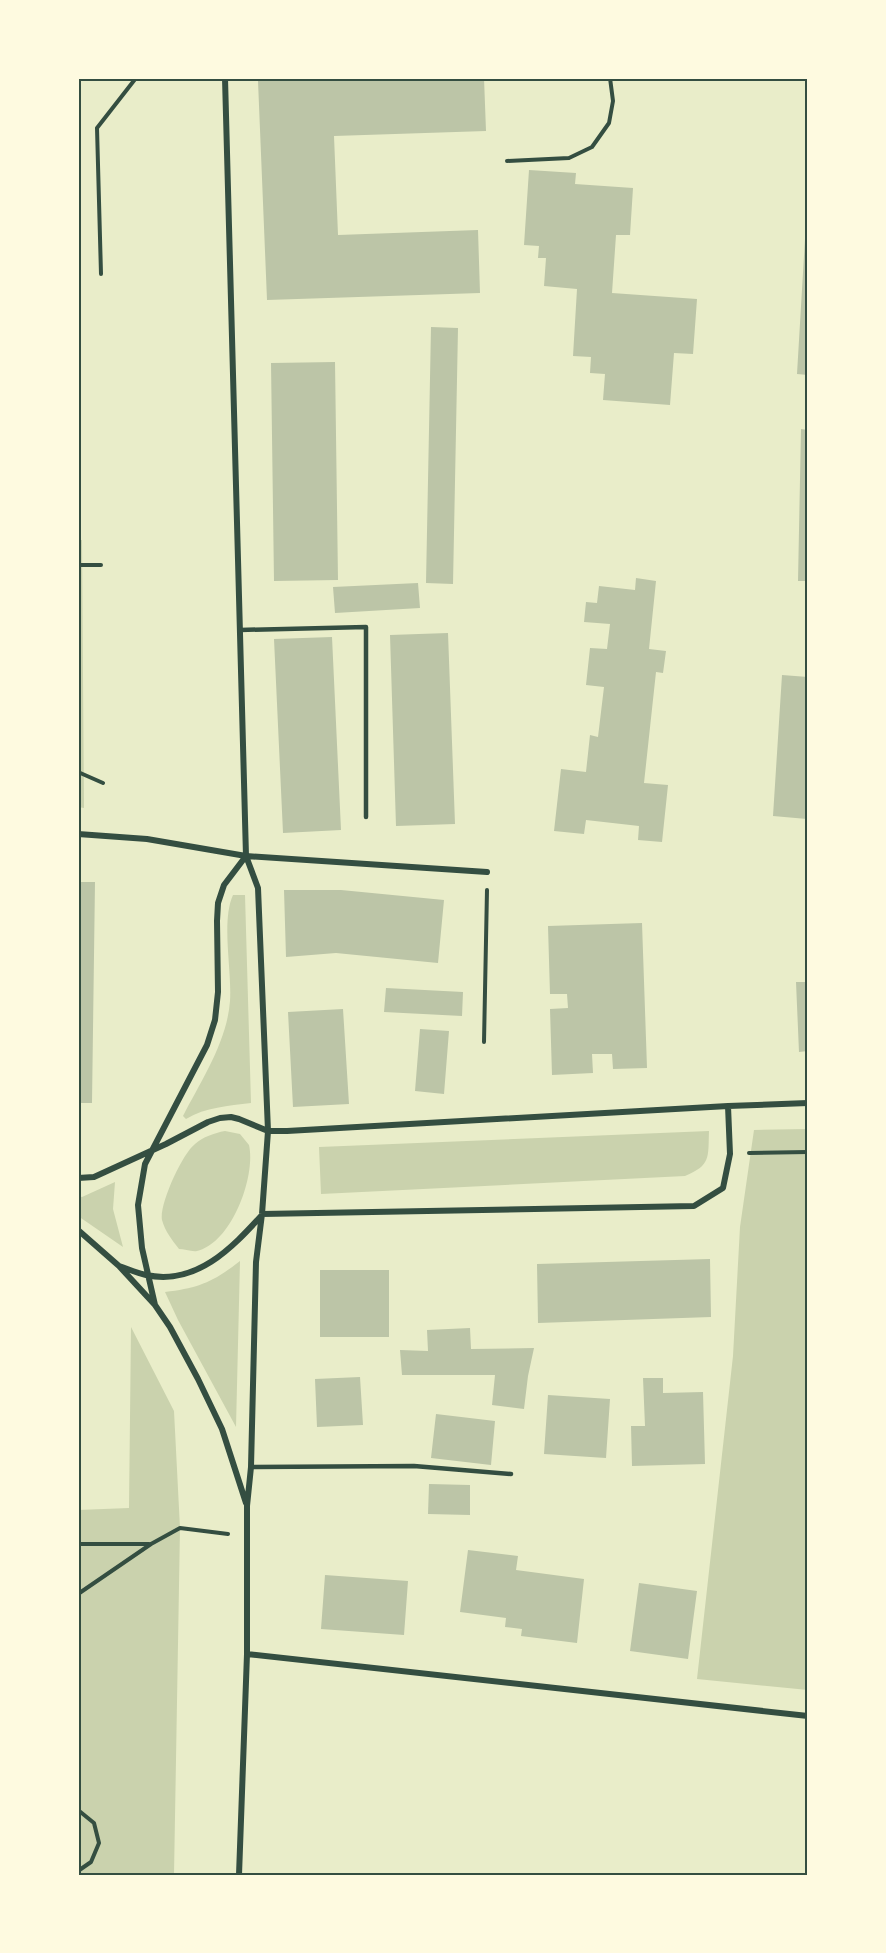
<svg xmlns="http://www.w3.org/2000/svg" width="886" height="1953" font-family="'Varela Round',sans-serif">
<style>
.green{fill:#cad2ad}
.building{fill:#bcc5a7}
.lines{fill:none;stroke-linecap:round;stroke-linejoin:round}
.path{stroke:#344e41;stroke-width:4}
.service{stroke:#344e41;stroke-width:4.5}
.minor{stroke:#344e41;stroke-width:6}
.neatline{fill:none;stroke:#344e41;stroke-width:2}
</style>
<rect width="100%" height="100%" fill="#e9edc9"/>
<path class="green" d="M78,540H82L84,808L78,807Z
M233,895H245L251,1103C228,1106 206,1107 186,1119L183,1116C201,1081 227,1042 230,1001C232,969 221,922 233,895Z
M808,1129V1690L697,1679L733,1356L740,1227L754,1130Z
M225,1131L240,1134L249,1145C256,1176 232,1243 197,1251C192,1252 184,1249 179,1249C172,1240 165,1231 162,1220C159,1205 182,1154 195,1144C203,1137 214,1133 225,1131Z
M709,1131C708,1158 711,1165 685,1176L321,1194L319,1147Z
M115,1182L113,1209L123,1247L78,1216V1196L82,1197Z
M240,1261L236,1427L178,1320L165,1292C199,1288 213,1282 240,1261Z
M131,1327L174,1411L180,1528L174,1875H78V1510L129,1508Z"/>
<path class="building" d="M350,78H484L486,131L334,136L338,235L478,230L480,293L267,300L258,81Z
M529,170L576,173L575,184L633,188L630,235H616L612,293L697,299L693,354L674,353L670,405L603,400L605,374L590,373L591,357L573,356L577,289L544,286L546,258H538L539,246L524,245Z
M806,222L808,223V375L797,374Z
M431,327L458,328L453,584L426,583Z
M335,362L338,580L274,581L271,363Z
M801,429L808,430V581H798Z
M636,578L656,581L649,649L666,651L663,673L656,672L644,783L668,785L662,842L638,840L639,826L586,820L584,834L554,831L561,769L586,772L590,735L598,737L604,687L586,685L590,648L607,649L610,624L584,622L586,602L597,603L599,586L635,590Z
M418,583L420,608L335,613L333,587Z
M448,633L455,824L396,826L390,635Z
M332,637L341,830L283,833L274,639Z
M782,675L808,677L806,706H808L807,819L773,816Z
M78,882H95L92,1103H78Z
M284,890H341L444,900L438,963L336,953L286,957Z
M642,923L647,1068L613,1069L612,1054H592L593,1073L552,1075L550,1009L568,1008L567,994H550L548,926Z
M796,982H808V1051L799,1052Z
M386,988L463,992L462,1016L384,1012Z
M343,1009L349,1104L293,1107L288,1012Z
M420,1029L449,1031L444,1094L415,1091Z
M710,1259L711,1317L538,1323L537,1264Z
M320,1270H389V1337H320Z
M470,1328L471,1349L534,1348L528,1376L524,1409L492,1405L495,1375H402L400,1350L428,1351L427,1330Z
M360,1377L363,1425L317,1427L315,1379Z
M643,1378H663V1393L703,1392L705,1464L632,1466L631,1426H645Z
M548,1395L610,1399L606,1458L544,1454Z
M436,1414L495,1421L491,1465L431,1458Z
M429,1484L470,1485V1515L428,1514Z
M468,1550L518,1556L516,1570L584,1579L577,1643L521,1636L522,1629L505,1627L506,1618L460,1612Z
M325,1575L408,1581L404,1635L321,1629Z
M639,1583L697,1591L688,1659L630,1651Z"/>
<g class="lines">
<path class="path" d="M507,161L569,158L592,147L609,123L613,101L610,78
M101,274L97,128L136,78
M78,565H101
M78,772L103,783
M484,1042L487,890
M749,1153L808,1152
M78,1544H149
M78,1594L151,1544L180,1528L228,1534
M78,1810L94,1823L99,1843L91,1862L78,1871"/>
<path class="service" d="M240,630L366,627V817
M251,1467L414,1466L511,1474"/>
<path class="minor" d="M225,78L246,856L258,888L268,1131L262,1214L256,1262L251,1467L247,1506V1654L239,1875
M78,834L147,839L246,856L487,872
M246,856L224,885L218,903L217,921L218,992L215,1020L207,1045L145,1164L138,1205L142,1248L155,1305L170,1327L198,1379L222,1429L246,1503
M78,1178L94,1177L166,1144L208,1122L220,1118L231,1117L239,1119L268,1131H287L728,1106L808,1103
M262,1214L694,1206L723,1188L730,1154L728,1106
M78,1230L119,1266L155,1305
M119,1266C128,1269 137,1273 146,1275C196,1286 232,1248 262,1215
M247,1654L808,1716"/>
</g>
<rect width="886" height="1953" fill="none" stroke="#fefae0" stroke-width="159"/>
<rect x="80" y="80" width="726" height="1794" class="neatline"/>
</svg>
